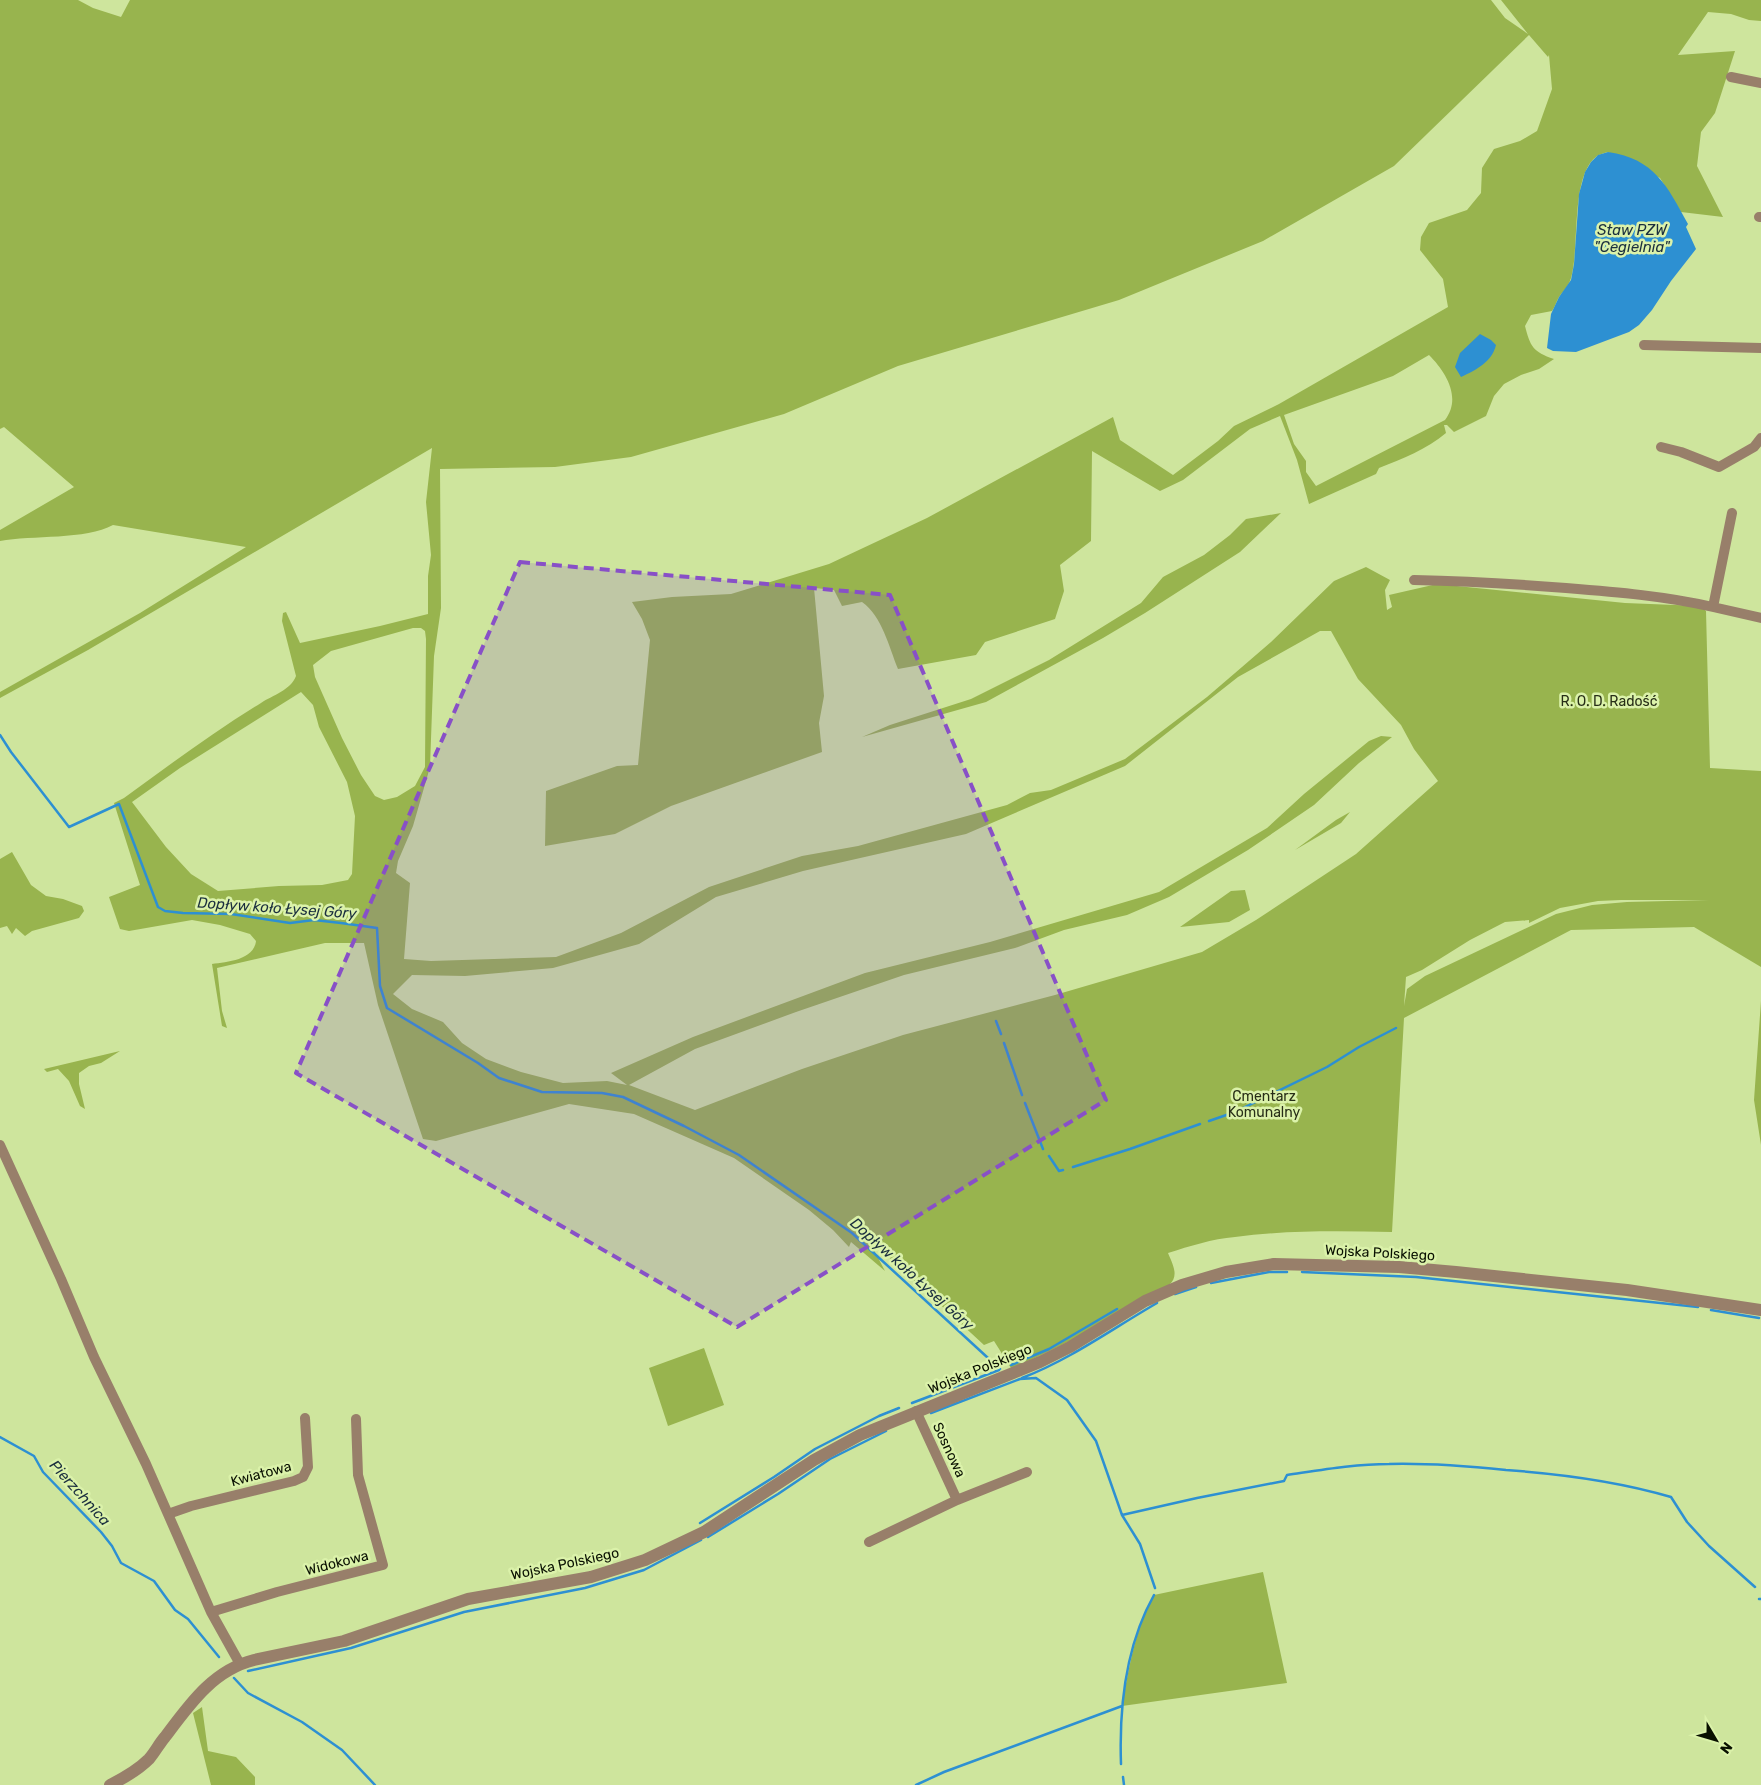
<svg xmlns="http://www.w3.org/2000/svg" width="1761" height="1785" font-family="Rubik,sans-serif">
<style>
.green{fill:#98b44e;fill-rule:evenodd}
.water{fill:#2d90d2}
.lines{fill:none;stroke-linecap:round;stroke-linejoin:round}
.stream{stroke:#2d90d2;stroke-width:2.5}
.minor{stroke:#987f6a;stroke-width:10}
.tertiary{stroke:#987f6a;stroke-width:12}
.marked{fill:#8850c7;fill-opacity:0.2;stroke:#8850c7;stroke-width:4;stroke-dasharray:10 6;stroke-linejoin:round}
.labels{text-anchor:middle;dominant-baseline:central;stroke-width:5;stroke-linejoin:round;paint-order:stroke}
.park-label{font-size:14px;fill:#272e17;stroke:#dbf2aa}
.street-label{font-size:14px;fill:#091000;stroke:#dbf2aa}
.water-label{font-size:15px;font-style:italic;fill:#1a2e3e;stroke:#dbf2aa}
</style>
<rect width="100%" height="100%" fill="#cee59d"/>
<path class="green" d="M0,0H78L93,8L121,17L130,0H1491L1505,18L1528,34L1501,0H1761V21L1749,20L1731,14L1708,12L1678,55L1735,51L1715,113L1701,132L1697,166L1723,217L1681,212L1660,178L1608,152C1604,153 1600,154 1597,156C1570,175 1580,248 1571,278C1569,286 1563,291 1559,297C1556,302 1555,307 1552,311L1531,315L1525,326C1530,346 1533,352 1554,359L1539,369L1521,375L1504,384L1494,396L1486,416L1454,432L1447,425H1444L1446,433C1427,449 1402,459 1379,468L1376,474L1309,504L1297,460L1280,416L1250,429L1183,480L1160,491L1092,451L1091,541L1060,565L1064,591L1055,619L985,642L976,655L898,669C889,647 882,616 862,602L842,606L834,590L814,588L824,696L819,723L822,752L671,806L615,834L545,846L546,791L617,766L638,765L650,640L642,619L632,602L672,597L731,594L829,564L927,518L1113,417L1120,440L1173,475L1218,441L1234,426L1279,404L1448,307L1443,279L1420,250L1421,237L1429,223L1467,210L1481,193L1482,168L1494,149L1520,141L1537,131L1552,89L1549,55L1548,57L1529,35L1394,166L1263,241L1119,300L898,366L784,414L631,457L555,467L440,469L441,608L434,656L430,767L413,826L398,861L396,873L410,883L404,959L431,961L556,957L621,933L709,887L802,856L858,846L1007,805L1030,793L1051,790L1125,759L1207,697L1242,667L1271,642L1334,581L1366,567L1390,580L1385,590L1387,610L1392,607L1389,595L1437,584L1625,603L1700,606L1706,611L1710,768L1761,771V967L1694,927L1571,930L1404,1018L1392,1232C1340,1231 1287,1230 1235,1237C1212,1239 1190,1246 1168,1253C1172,1263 1180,1276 1169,1285C1118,1314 1067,1346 1011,1368L994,1341L984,1345L867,1237L885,1271L851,1242L849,1247L833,1230L809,1210L734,1158L634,1114L569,1104L436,1141L423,1139L378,1005L364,943H325L217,968L222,1011L227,1028L222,1026L212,964C227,962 254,960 256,941L250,934L220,925L192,920L129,931L120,929L109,897L140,885L114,803L124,798C169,765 214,732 261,703C273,695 291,690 296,676L282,621L283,613L286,612L300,643L380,626L428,614V576L431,555L426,502L432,448L88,650L0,698V692L140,613L246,547L113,525C86,540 32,535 0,541V530L74,487L4,427L0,429ZM1429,355C1446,372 1462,398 1445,420L1316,486L1306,472V461L1294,444L1284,415L1393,376ZM413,628H421L425,631L426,639L425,767L415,786L397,797L384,800L375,796L361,775L342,738L315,677L313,665L331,651ZM1320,631H1331L1358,679L1401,725L1414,749L1438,781L1356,854L1256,920L1202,952L1055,995L903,1035L802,1069L695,1110L629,1085L695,1049L796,1012L904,975L1015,948L1064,930L1127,915L1169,897L1248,850L1314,805L1359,763L1392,737L1381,736L1369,741L1304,794L1267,828L1159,892L990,942L865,973L693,1037L611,1073L627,1085L607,1081L563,1083L521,1072L486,1059L462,1043L443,1022L412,1009L393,994L412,975L465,976L553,968L639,944L716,897L803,871L966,834L1125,766L1238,677ZM301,692L313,705L319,727L347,782L355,816L352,874L348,880L322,885L279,886L218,891L191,874L166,847L132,802L180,768ZM1621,900H1709L1627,902L1592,905L1556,914L1425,976L1407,989L1404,1006L1406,977L1422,970L1470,940L1505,922L1529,920V923L1560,908L1598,901Z
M1281,513L1240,552L1145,613L1103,638L986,702L862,737L890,725L971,699L1049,660L1141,603L1163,577L1204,555L1230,535L1246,519Z
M1350,812L1341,823L1295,850L1336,820Z
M12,852L31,885L46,896L63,899L82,906L84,911L79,918L32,931L25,936L16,928L12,934L7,926L0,928V859Z
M1245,890L1250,910L1229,922L1180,927L1231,891Z
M1761,1001V1145L1754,1100Z
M120,1051L101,1063L89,1066L79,1073V1084L85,1109L80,1106L69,1081L58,1069L47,1072L44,1069Z
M704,1348L724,1405L668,1426L649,1368Z
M1263,1572L1287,1683L1122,1706C1129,1668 1135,1629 1154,1595Z
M202,1707L208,1751L236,1757L255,1777V1785H211L193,1713Z"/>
<path class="water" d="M1608,152C1655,159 1667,186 1688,224L1686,227L1696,249L1671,281L1652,310L1639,325L1629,332L1576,352L1553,351L1547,348L1551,314L1559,297L1571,280L1574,264L1579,194L1585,172L1591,162L1598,155Z
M1480,334L1491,340L1496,345C1492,362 1476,370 1461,377L1455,367L1460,353Z"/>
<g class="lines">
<path class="stream" d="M0,735L11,752L69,827L119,804L158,907L165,911L183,913L231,914L290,923L314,920L341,923L377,928L380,986L387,1008L478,1063L499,1078L542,1092L602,1093L623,1097L684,1126L739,1155L852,1233L1000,1369
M996,1021L1001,1034
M1004,1043L1022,1095
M1025,1103L1043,1149
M1209,1121L1235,1112L1327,1067L1359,1047L1396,1028
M1049,1156L1059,1171L1063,1170
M1073,1167L1130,1149L1200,1124
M1302,1272L1416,1277L1698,1307
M1211,1283L1269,1272H1287
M1175,1294L1196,1287
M1711,1310L1759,1318
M1011,1365L1049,1349L1117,1309
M1022,1378C1071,1359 1112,1329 1157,1303
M912,1403L999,1370
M931,1413L1020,1379L1036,1378L1067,1400L1096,1441L1122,1515L1140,1544L1155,1588
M0,1437L34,1456L43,1472L101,1532L112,1546L121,1563L154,1581L175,1610L188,1619L219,1657
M1122,1515L1197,1498L1284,1481L1287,1475C1321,1470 1355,1464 1389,1464C1428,1463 1467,1466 1506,1470C1562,1474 1617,1481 1671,1497L1687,1522L1709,1546L1755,1587
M700,1523L774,1477L815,1449L879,1416L899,1408
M708,1537L778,1494L830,1459L886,1431
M1759,1599H1761
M248,1671L351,1648L464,1612L585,1588L644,1570L701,1540
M234,1678L248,1693L302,1722L342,1750L375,1785
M1121,1764C1119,1707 1126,1645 1154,1595
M1123,1777L1124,1785
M916,1785L944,1772L1122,1706"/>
<path class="minor" d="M1731,77L1761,83
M1759,217H1761
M1644,345L1761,348
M1661,447L1681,452L1719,467L1754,447L1761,438
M1732,513L1713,607L1761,618
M1414,580C1465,581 1516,584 1566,588C1616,592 1665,596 1713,607
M0,1145L61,1279L94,1357L146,1464L211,1612L240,1664
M957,1500L1027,1472
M168,1514L191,1506L294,1481L303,1477L308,1467L305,1418
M869,1542L957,1500L916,1411
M211,1612L277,1592L383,1565L358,1475L356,1419"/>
<path class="tertiary" d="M110,1785C124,1778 138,1770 149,1759C155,1752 159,1744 165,1737C189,1705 213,1670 254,1660L344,1641L468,1599L591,1577L645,1560L704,1532L814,1460L860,1435L1040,1362L1070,1347L1145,1301L1182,1285L1226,1272L1274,1264L1399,1267L1456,1272L1627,1290L1761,1310"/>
</g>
<path class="marked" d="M520,562L890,595L1106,1100L737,1327L296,1073Z"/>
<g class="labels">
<g class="park-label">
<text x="1609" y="701">R. O. D. Radość</text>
<text x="1264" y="1096">Cmentarz<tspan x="1264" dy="16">Komunalny</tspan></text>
</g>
<g class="street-label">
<text transform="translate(1380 1253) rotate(3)">Wojska Polskiego</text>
<text transform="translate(980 1369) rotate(-22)">Wojska Polskiego</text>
<text transform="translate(949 1450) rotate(65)">Sosnowa</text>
<text transform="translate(261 1474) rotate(-15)">Kwiatowa</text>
<text transform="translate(337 1563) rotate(-14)">Widokowa</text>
<text transform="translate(565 1564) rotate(-12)">Wojska Polskiego</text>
</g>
<g class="water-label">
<text x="1632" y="230">Staw PZW<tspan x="1632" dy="17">"Cegielnia"</tspan></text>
<text transform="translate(277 908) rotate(4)">Dopływ koło Łysej Góry</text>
<text transform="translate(912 1274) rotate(42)">Dopływ koło Łysej Góry</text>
<text transform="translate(80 1493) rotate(48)">Pierzchnica</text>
</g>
</g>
<g transform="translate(1716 1740) rotate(128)" stroke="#dbf2aa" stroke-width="4" paint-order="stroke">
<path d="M0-4L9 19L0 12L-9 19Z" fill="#091000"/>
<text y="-8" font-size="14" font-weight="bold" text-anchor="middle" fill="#091000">N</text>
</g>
</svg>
